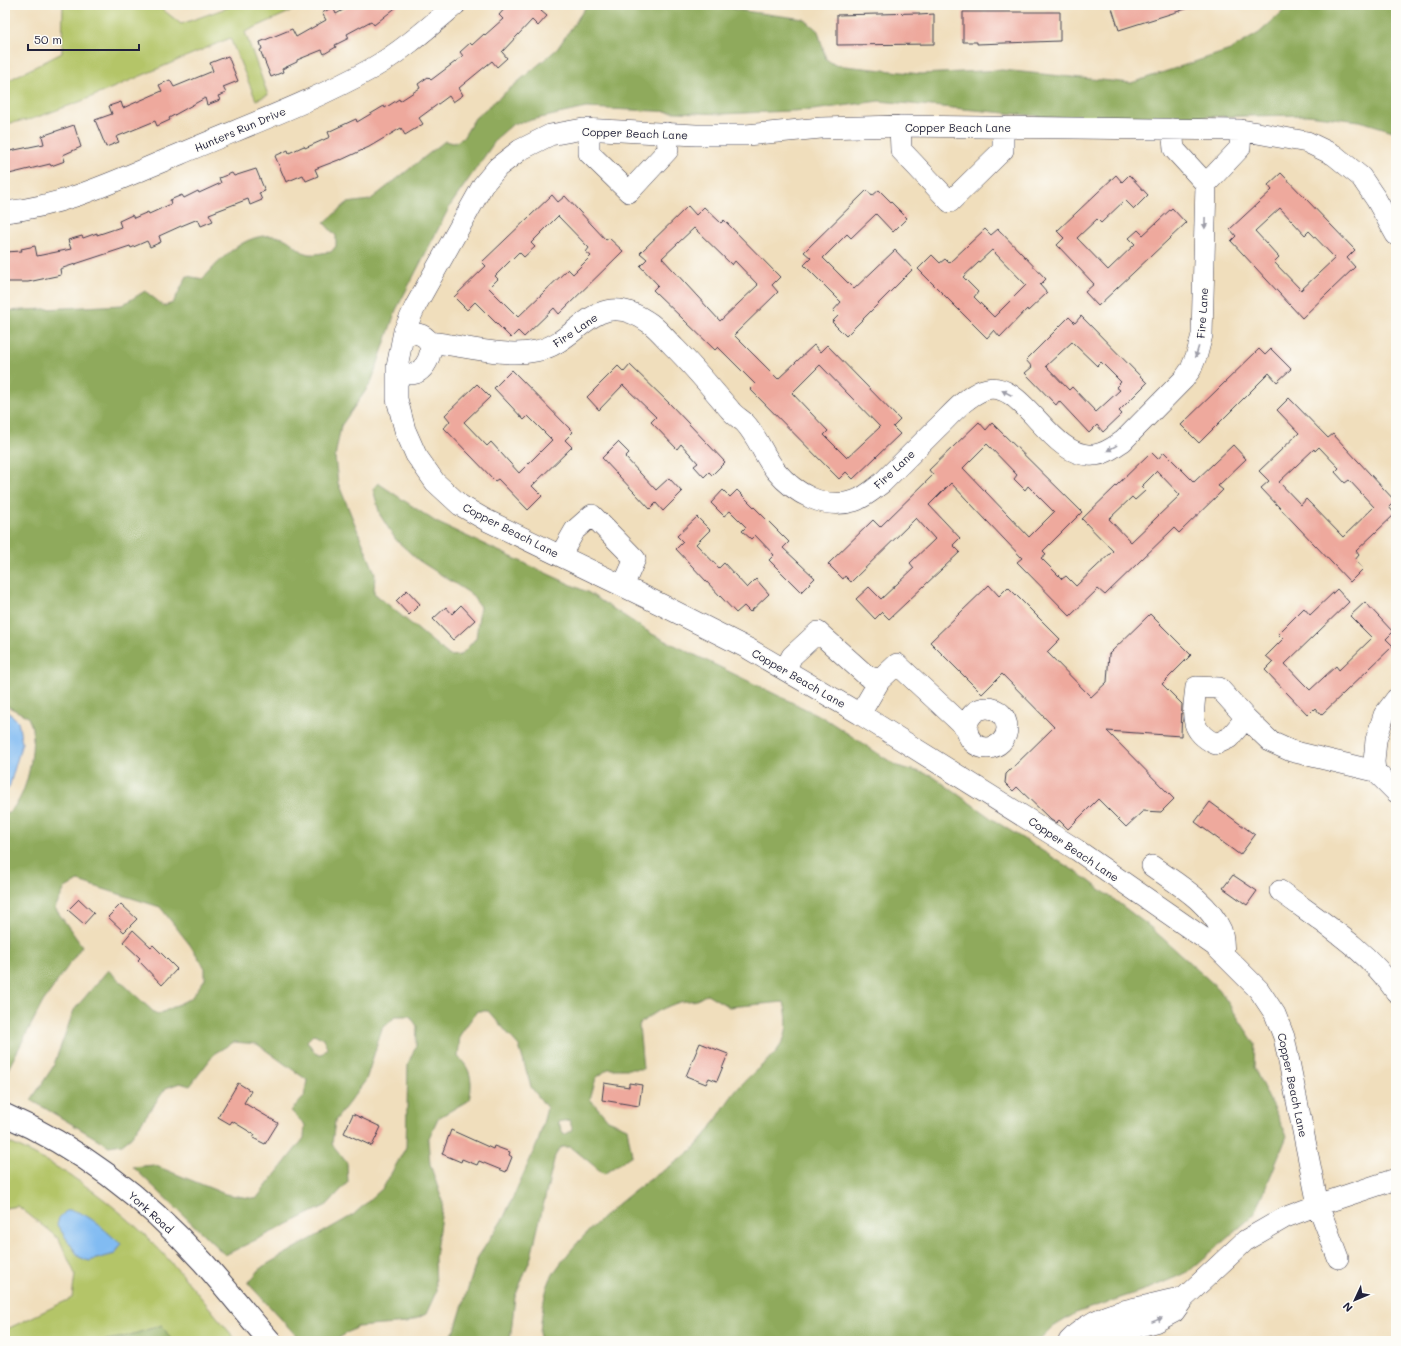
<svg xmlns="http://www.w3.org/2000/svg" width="1401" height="1346" font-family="Mali,sans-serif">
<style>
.green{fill:#b4c568;stroke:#6b7452}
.forest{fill:#8faa5c;stroke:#58664c;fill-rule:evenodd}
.water{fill:#81bbf2;stroke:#526e96}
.building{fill:#eea99d;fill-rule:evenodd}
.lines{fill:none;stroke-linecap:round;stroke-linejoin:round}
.minor-casing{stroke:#413e4e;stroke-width:22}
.major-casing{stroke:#413e4e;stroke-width:24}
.minor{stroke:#fff;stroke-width:21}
.major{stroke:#fff;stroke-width:22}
.oneway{fill:#9c9ca7}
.labels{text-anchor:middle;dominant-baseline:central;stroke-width:3;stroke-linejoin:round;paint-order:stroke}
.street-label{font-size:11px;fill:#22223b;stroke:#fdfcf7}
</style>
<rect width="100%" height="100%" fill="#fdfcf7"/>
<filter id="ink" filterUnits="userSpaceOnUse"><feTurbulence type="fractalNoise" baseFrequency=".025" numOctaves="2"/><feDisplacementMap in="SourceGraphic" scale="8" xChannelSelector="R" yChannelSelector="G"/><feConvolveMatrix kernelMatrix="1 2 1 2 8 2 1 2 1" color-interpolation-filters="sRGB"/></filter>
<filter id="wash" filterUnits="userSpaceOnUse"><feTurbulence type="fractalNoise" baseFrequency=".012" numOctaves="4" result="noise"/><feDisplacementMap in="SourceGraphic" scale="16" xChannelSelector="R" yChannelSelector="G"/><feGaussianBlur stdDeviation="0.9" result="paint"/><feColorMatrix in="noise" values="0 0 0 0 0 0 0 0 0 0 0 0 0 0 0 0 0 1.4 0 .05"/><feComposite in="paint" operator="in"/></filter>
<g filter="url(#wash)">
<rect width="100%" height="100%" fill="#f0debc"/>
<path class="green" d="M63,5H157L181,24L235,5H305L245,32L268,95L256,100L230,38L82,101L32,119L5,124V82L62,53Z
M5,1141C58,1163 109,1199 150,1240C181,1271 208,1307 237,1341H5V1330L72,1298L75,1274L59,1239L18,1206L5,1208Z"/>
<path class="forest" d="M587,5H724L737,10L804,19L818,31L826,59L835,65L921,74L1002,70L1131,83L1230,50L1259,33L1290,5H1396V132L1360,121L1307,115L1069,119L879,101L813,110L722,114L586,108L513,124L498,137L450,206L396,310L371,383L341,426L335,457L338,483L375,573L374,593L450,656L461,655L476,638L480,607L471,594L418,560L396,540L380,515L373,489L378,483L436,522L589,593L652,634L824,718L897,766L931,775L995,821L1084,877L1149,926L1219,989L1255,1044L1254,1068L1287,1136L1255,1214L1188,1272L1150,1288L1076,1313L1053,1327L1039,1341H539C542,1318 542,1290 555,1271C577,1239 610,1209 641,1186C658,1173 679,1162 695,1147C713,1130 724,1102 742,1084C768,1056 796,1049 784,1002L729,1007L707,994C692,1004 695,999 680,1002C667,1006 648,1015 639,1025L643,1069H608L596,1078L590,1099L608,1120L627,1128L632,1155L604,1174L571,1147H561L555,1156L531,1257L515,1297L510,1341H441L448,1338L455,1330L478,1257L504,1217L538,1142L547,1108L531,1087L519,1046L488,1011H477L460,1035L458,1057C472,1069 473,1083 469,1100L438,1118L428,1140L430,1164L443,1203L435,1257L436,1292L426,1314L407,1323L357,1327L334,1341H301L248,1283L262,1267L353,1215L383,1188L406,1147L408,1064L416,1045L417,1026L410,1016H396L382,1029L366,1080L335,1121L332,1144L347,1163L348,1182L327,1205L225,1255L133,1167L154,1165L225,1194L256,1199L304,1138L305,1125L291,1111L304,1097L307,1080L257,1044L234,1042L215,1053L190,1086L180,1083L166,1088L131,1137L122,1144L109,1146L31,1100L53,1067L74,1010L108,970L157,1015L191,998L205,979V968L190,945L160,907L78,881L65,888L55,908L82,946L43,1002L5,1075V814C27,805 35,750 32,729C32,725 29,721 28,717L5,705V311L122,305L145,291L164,306L173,303L187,276L203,279C222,257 250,227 283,238C292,241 300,253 309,254C316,255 324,252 331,252L336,246V236L324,223L347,203L370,200L445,141L454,143L463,138L475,118L557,49ZM314,1034L324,1039L327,1048L322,1054H316L307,1041ZM569,1120L573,1130L564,1135L558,1122Z
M162,1325L172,1341H101L124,1337Z"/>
<path class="water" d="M5,709L18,721L22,743L9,788L5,792Z
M67,1210C87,1210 106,1232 121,1244L115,1254L89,1261L79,1257L57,1225L59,1218Z"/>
<g id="blocks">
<path class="building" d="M352,5H399L374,25L371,21L347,34L349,38L335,45L336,47L324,54L322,50L297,60V62L282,69L283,72L271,77L260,50L262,49L260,42L292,29L296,37L326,20L322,13L333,7L336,14Z
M508,5H546L541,11L547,16L538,26L532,20L502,52L507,58L497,67L492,61L459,88L463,95L453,102L449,96L419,118L423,124L405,135L401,128L369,147L341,160V159L315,169L318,176L306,181L303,175L286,182L275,156L288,150L289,153L304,146L305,148L330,137L328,132L356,119L357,122L384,106L385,108L399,99L400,101L420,88L418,84L428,77L431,80L463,56L460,52L470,43L472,45L484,34L485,35L503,19L499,15Z
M1111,5H1191L1192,7L1119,30Z
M963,12H1060V41L977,44V42H963Z
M919,13V15L934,14V44L837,45V15Z
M228,56L238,81L223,87L226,93L218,96L220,100L207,105L205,98L169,118L170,120L157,126L155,121L116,137L119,142L106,147L95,120L112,114L109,106L121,102L123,108L162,91L159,85L170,80L174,87L213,71L210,63Z
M74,125L81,147L63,155L65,161L51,166L50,164L5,175V152L44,144L42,136Z
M256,169L265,191L259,193L262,200L250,205L248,199L209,214L213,221L201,226L198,219L181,226L159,236L161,242L150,247L147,241L131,248L130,246L60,269L61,275L28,282H5V252L22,251L21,249L35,246L37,256L71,249L68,240L82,236L83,238L97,233V235L121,227L119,221L132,215L134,218L148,212L149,214L171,204L170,200L182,195L184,198L198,191L199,193L221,183L219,178L232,173L234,176Z
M1281,173L1355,250L1347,258L1355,267L1302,318L1231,241L1236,236L1230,229L1272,190L1268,185ZM1280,208L1305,235L1309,231L1335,258L1301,290L1274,262L1279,257L1255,231Z
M1116,175L1122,182L1129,175L1148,195L1134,209L1125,200L1101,223L1097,219L1077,238L1108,270L1135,244L1129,238L1138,230L1143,235L1172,208L1186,223L1098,306L1085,292L1094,284L1057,245L1064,238L1057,231Z
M867,190L872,196L879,190L907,218L893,232L876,214L851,238L847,234L823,258L854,289L895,250L913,269L846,336L832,322L838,316L833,311L841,302L804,265L811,258L804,252Z
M552,195L558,202L565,196L606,240L609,238L623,251L559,314L554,308L524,337L518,331L511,338L475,302L467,310L454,297L486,266L482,262ZM558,216L589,248L586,252L591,256L573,274L568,269L518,317L489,288L498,279L495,276L519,252L524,257L535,247L531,243Z
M688,206L696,215L704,207L721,223L724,220L780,277L772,285L778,292L734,335L778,379L814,345L820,352L827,345L900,420L893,427L900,434L853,479L846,472L839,479L750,389L755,384L718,347L715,350L653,290L658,285L640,266L647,259L640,253ZM694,228L732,265L735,261L758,285L720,321L662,258ZM820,365L880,427L847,458L824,435L828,431L792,393Z
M985,229L991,235L998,229L1046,279L1040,285L1047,293L1028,311L1027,309L1000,337L994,330L987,338L918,269L932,255L940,263L945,259L949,263ZM992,250L1026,285L994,317L974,297L978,292L963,277Z
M1081,316L1147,383L1119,411L1122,414L1103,432L1097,425L1089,433L1059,401L1056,405L1025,373L1032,367L1026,360L1069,317L1075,323ZM1072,342L1097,366L1101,362L1121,382L1116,387L1120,390L1096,412L1072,387L1069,390L1046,366Z
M1259,349L1265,355L1271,349L1291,369L1277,382L1269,373L1199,443L1181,425Z
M630,365L670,404L725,462L712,475L709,472L704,477L694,466L698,463L681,444L677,449L651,422L656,417L623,385L599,410L587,397L618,366L624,372Z
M512,370L573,432L565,440L572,447L532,486L542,496L528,510L498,479L495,481L444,428L450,421L445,415L477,384L490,397L464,422L487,446L491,442L519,473L552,440L528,416L524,420L494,388Z
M1289,398L1328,438L1333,434L1395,501L1389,507L1395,514L1356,551L1359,555L1355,560L1363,569L1350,582L1261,488L1269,481L1259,471L1299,433L1277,410ZM1319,447L1339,468L1335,472L1345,483L1349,480L1374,507L1343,537L1306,499L1301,505L1279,482L1314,449L1315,451Z
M979,422L986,430L992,423L1082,512L1043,551L1046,554L1041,558L1062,579L1066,576L1076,586L1113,551L1082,519L1151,452L1158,459L1164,452L1194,482L1233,445L1246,459L1218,486L1223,490L1179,533L1174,528L1105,595L1098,589L1070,616L1017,562L1022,558L951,483L929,505L960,538L953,545L960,552L889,619L882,612L875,619L856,599L869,587L881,599L914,568L910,563L935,539L916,518L851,582L845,576L843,579L828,564L873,520L880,527L933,475L929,470ZM987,444L1017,475L1014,479L1025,490L1028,486L1054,512L1029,537L963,468ZM1157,471L1180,495L1131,542L1109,519L1132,497L1135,500L1145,491L1141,487Z
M618,442L629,453L625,457L656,490L669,478L682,492L663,511L656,503L650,509L602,458Z
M723,490L730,497L737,490L789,542L783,548L815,578L801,592L769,560L774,555L755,535L751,539L742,531L746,527L730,511L724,516L711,503Z
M697,517L710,530L696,544L719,568L724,563L747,588L756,579L769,594L750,612L744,606L736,613L676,549L683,542L677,536Z
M989,585L999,596L1008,587L1060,639L1047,652L1091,697L1107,682L1109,654L1150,614L1191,655L1162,684L1182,704L1181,736L1107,731L1174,799L1161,812L1143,811L1126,827L1098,799L1068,829L1059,820L1056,823L1051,820L1017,787L1013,791L1005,783L1006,774L1054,727L1002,674L982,694L930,642Z
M1337,589L1349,602L1285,664L1302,682L1310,690L1336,666L1339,670L1372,638L1350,616L1365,602L1393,632L1386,639L1393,646L1321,715L1315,708L1308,715L1265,670L1273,662L1266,656L1283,639L1278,634L1304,608L1310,615Z
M407,590L420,604L409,615L396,601Z
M461,605L475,620L453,640L433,619L446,607L452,614Z
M1210,802L1255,835L1240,855L1195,822Z
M1233,875L1257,891L1247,905L1223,888Z
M79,899L94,913L84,924L68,910Z
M121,904L137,919L124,932L108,917Z
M133,930L151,947L153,945L177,969L162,985L138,960L140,958L123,942Z
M700,1043L728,1054L717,1081L709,1078L706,1084L686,1076Z
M238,1083L251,1091L244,1103L278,1123L265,1144L253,1138L255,1135L232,1121L230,1124L218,1117Z
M604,1083L629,1087V1083L642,1085L639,1106L602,1100Z
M353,1114L381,1127L372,1146L344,1133Z
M451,1130L493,1149L494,1146L510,1152L509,1155L512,1157L506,1172L479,1161L477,1165L462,1159L461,1162L442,1154Z"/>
</g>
</g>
<g filter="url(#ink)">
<use href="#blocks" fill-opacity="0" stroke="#413e4e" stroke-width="1"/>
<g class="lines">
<defs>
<path id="minor" d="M900,126L901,150L950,202L1003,150V127
M589,129V153L629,192L668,150L667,133
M1172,129L1174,149L1206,184L1240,148L1241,130
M5,212C66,206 124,177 180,154C243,127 310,103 371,69C401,52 428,28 455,5
M1396,235L1376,199L1361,177L1334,155L1307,142L1241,130L900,126L821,128L746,135H696L583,129L550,135L520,150L498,167L483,185L416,305L404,331L397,367V399L405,430L416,455L435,482L460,505L486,520L662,605L749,649L860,714L1077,850L1215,946L1259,990L1275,1014L1284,1037L1318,1205L1396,1179
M428,342C462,345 503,358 536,351C582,342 595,283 651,324C660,331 667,340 675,348C695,368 713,390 731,411C735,416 741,419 745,423C758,437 764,457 776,471C795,494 825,510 854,501C864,498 873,490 882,483C900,465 918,447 936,429C950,416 964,398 983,390C1022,375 1049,459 1093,455C1104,455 1114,447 1123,441L1184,379L1191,369L1197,354L1202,335L1206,184
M397,373C403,374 410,375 416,373C430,366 439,339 418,334
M560,556L575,530L592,515L635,559L623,586
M785,670L792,656L818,632L867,676L880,680L860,714
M880,680L897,664L967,729
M1396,699L1384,715L1376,740L1374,762L1375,771L1396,792
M967 728a20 20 0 1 1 40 0a20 20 0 1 1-40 0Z
M1246,718L1219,688L1196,687C1193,714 1188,731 1216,744L1229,738L1246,718L1271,742L1291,751L1375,771
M1152,866C1177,884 1208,901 1221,930C1224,937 1223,947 1224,955
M1280,891C1320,921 1368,950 1396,992
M1069,1341C1091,1317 1119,1311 1150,1305C1162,1302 1171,1299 1184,1298
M1096,1341L1105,1336L1155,1322L1174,1312L1184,1298L1246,1240L1286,1217L1318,1205L1338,1258"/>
<path id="major" d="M5,1115C81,1148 148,1201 203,1262C226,1288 247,1315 270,1341"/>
</defs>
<use href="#minor" class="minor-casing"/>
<use href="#major" class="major-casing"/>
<use href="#minor" class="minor"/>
<use href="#major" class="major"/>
</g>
<defs><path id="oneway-solid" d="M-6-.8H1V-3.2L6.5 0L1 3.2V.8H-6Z"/></defs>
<g class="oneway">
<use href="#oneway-solid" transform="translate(1205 223) rotate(91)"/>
<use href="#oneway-solid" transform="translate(1197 352) rotate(107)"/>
<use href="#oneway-solid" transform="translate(1007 393) rotate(-153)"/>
<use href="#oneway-solid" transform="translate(1112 448) rotate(151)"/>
<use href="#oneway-solid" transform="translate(1157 1320) rotate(-22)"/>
</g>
</g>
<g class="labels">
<g class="street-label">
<text x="958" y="127">Copper Beach Lane</text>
<text transform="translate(240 129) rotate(-23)">Hunters Run Drive</text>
<text transform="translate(635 133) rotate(2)">Copper Beach Lane</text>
<text transform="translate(1202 313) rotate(-86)">Fire Lane</text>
<text transform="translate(575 330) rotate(-34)">Fire Lane</text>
<text transform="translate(894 469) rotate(-43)">Fire Lane</text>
<text transform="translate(511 530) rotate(27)">Copper Beach Lane</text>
<text transform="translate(799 678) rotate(30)">Copper Beach Lane</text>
<text transform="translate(1074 849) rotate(34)">Copper Beach Lane</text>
<text transform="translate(1293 1085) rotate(78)">Copper Beach Lane</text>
<text transform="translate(151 1212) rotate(42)">York Road</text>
</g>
</g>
<rect width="1401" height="1346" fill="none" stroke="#fdfcf7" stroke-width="20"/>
<g transform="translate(1355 1300) rotate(226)" stroke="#fdfcf7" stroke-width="3" paint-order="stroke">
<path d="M0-3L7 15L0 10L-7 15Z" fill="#22223b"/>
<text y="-6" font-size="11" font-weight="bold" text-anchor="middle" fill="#22223b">N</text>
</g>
<path d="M28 44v6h111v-6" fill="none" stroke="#22223b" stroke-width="2"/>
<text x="34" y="44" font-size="12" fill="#22223b" stroke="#fdfcf7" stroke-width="3" paint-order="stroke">50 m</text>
</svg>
